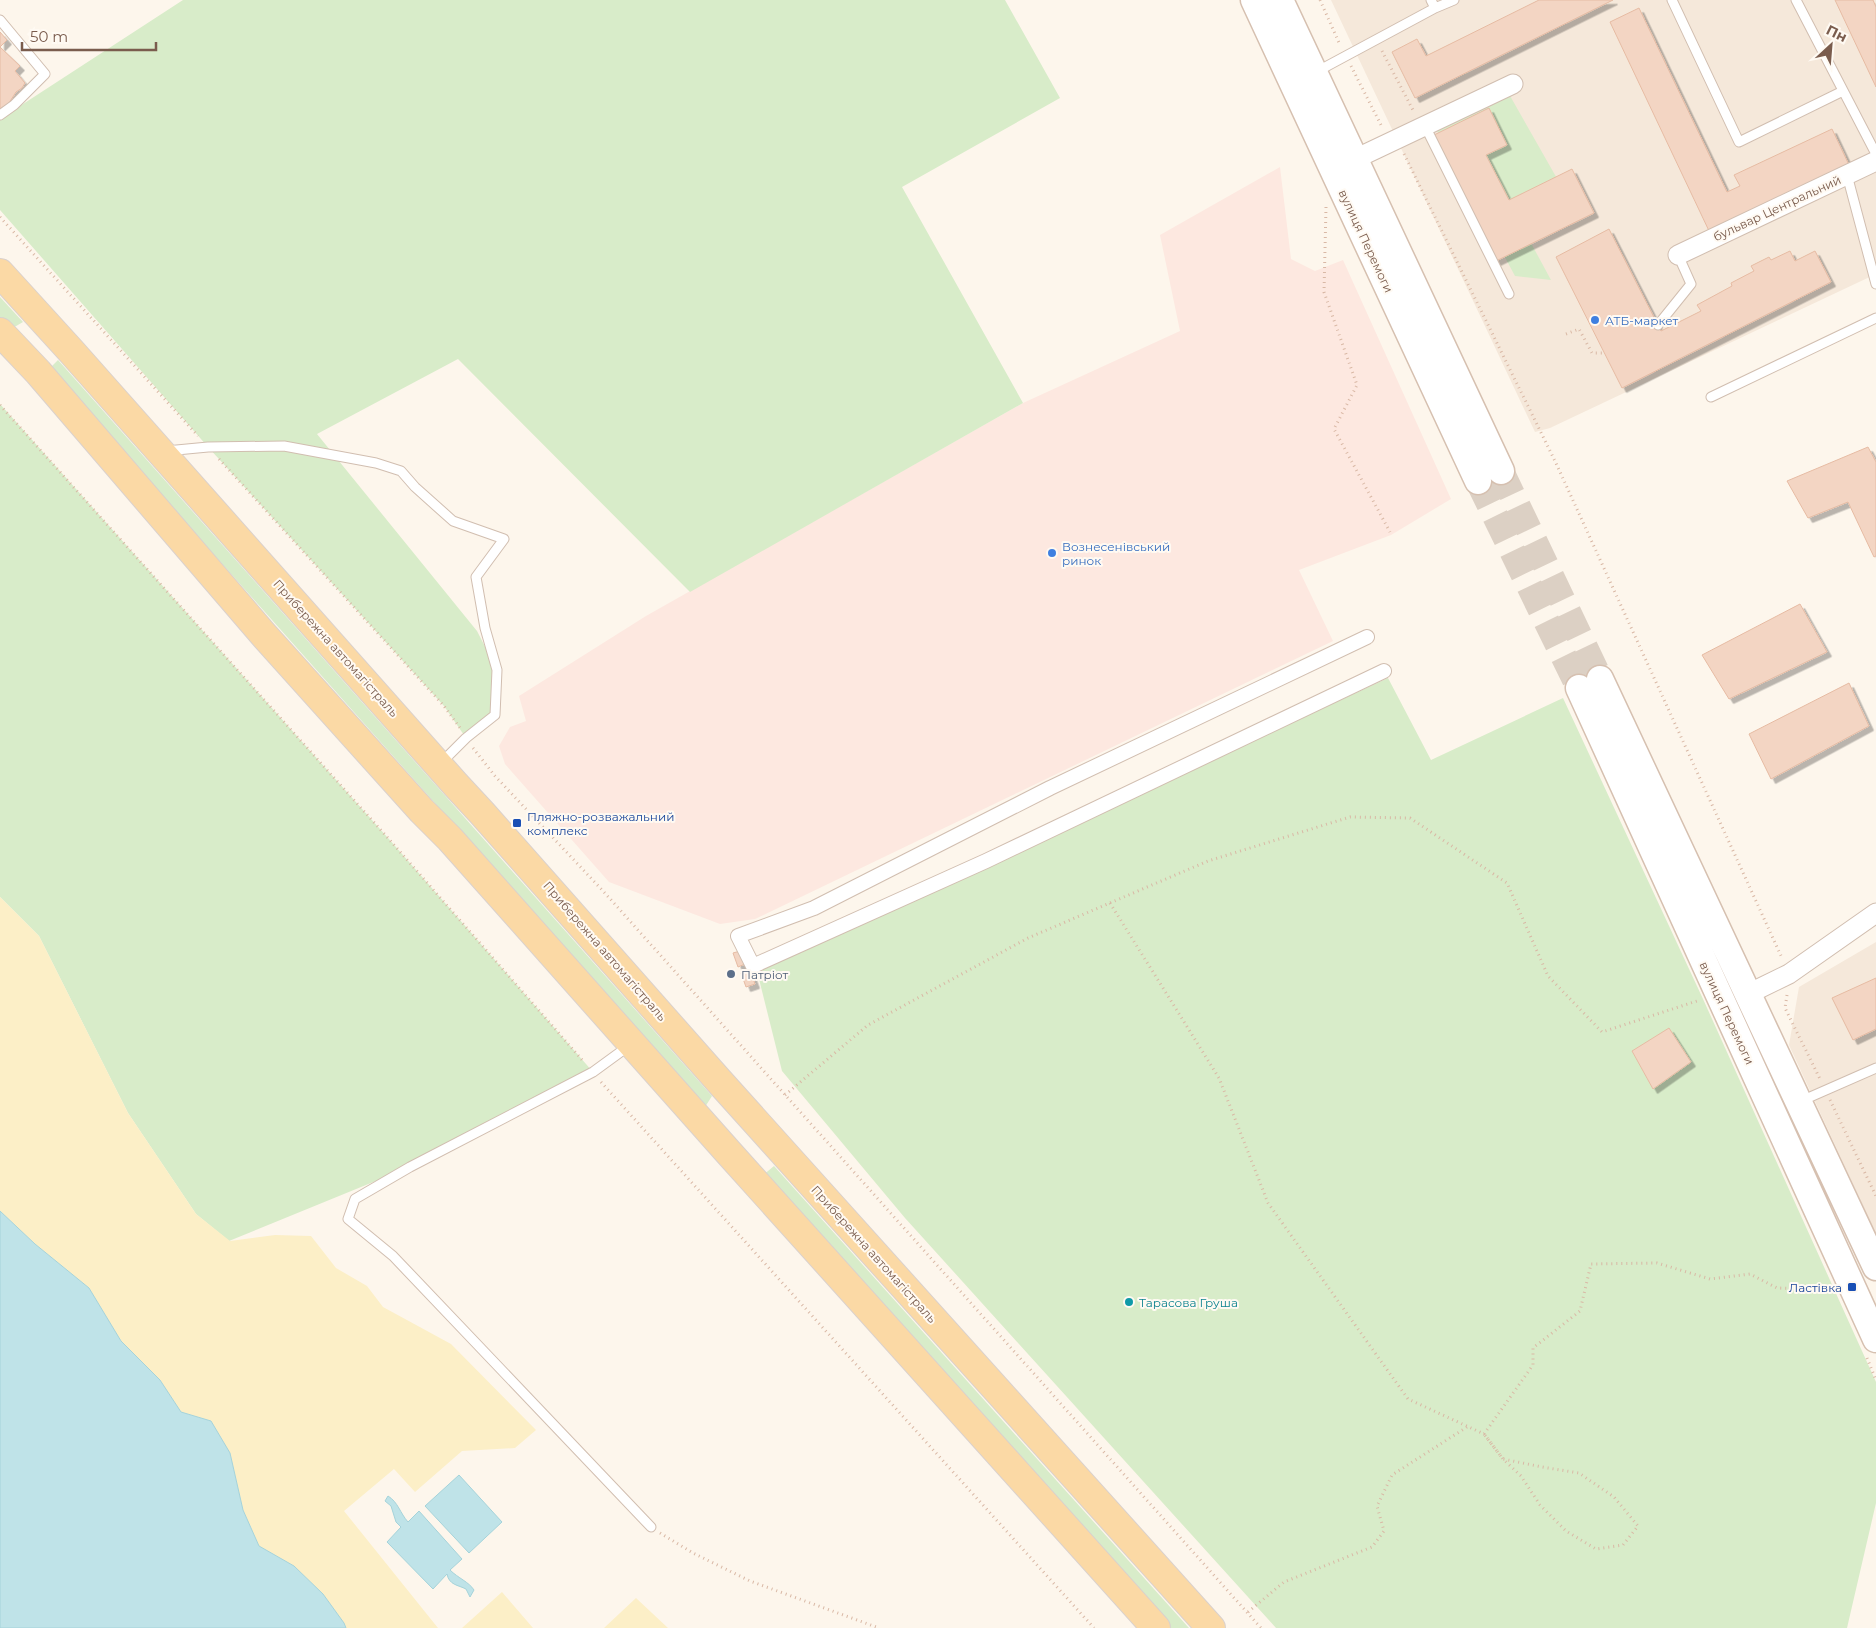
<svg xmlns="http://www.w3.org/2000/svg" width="1876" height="1628" font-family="Montserrat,sans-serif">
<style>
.residential{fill:#f5e8da}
.commercial{fill:#fde8e0}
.green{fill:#d8ecc9}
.sand{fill:#fcefc7}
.water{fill:#bfe3e8;stroke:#a5d3da}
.building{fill:#f3d5c3;stroke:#e6bba3;filter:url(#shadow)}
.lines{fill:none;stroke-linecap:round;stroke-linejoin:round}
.secondary-tunnel{stroke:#dcd0c4;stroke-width:26;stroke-dasharray:26 13;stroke-linecap:butt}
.service-casing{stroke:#d1beb0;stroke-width:11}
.pedestrian-casing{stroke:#d1beb0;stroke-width:16}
.minor-casing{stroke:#d1beb0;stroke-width:21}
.secondary-casing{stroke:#d6c0b0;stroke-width:29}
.primary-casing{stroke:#dad1cd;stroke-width:30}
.path{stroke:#d9b8a5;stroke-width:3;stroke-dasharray:1 4;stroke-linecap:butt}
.service{stroke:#fff;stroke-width:9}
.pedestrian{stroke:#fff;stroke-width:14}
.minor{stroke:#fff;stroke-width:19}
.secondary{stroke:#fff;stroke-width:26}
.primary{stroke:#fbd9a5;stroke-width:28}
.shop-dot{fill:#3f7fe0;stroke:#fffaf3;stroke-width:2}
.transit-dot{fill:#1a4fb4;stroke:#fffaf3;stroke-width:2}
.service-dot{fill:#5c6f8a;stroke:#fffaf3;stroke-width:2}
.culture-dot{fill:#0f9aa8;stroke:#fffaf3;stroke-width:2}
.labels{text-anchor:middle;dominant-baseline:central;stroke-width:4;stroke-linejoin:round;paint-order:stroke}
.street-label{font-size:12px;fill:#7a5c4d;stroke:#fffaf3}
.shop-label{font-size:12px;fill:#366cbe;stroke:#fffaf3;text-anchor:start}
.transit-label{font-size:12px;fill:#164399;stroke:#fffaf3;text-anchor:start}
.service-label{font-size:12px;fill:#4e5e75;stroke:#fffaf3;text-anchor:start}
.culture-label{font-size:12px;fill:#0d838f;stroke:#fffaf3;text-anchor:start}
</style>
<defs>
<filter id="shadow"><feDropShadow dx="4.5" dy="4.5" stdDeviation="0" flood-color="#0004"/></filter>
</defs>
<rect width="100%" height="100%" fill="#fdf6ec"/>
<path class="residential" d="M1331,0H1876V274L1550,428L1535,432Z
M1876,942V1234L1789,1045L1799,987Z"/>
<path class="commercial" d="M1280,167L1291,259L1315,271L1343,260L1451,499L1391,535L1299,570L1333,641L755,919L720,924L609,882L505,764L499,746L510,727L526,721L519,696L646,616L1023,403L1180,331L1160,235Z"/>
<path class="green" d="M183,0H1005L1060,98L902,187L1023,403L690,592L458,359L317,434L477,631L497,670L495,715L466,738L444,706L208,447L0,210V119Z
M1509,94L1559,182L1512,208L1551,280L1515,276L1436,129Z
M0,297L23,322L11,329L0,317Z
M58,360L712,1096L705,1107L49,369Z
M0,404L388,838L593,1072L410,1167L229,1241L196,1214L128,1113L39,936L0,897Z
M1388,678L1431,760L1563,698L1703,999L1876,1382V1503L1847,1628H1276L905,1218L782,1071L757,971Z
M774,1166L1189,1628H1171L762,1176Z"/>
<path class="sand" d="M0,897L39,936L128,1113L196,1214L230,1241L275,1235L311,1236L336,1268L367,1286L383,1307L451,1344L536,1430L515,1448L462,1451L415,1492L394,1469L344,1511L438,1628H346L344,1623L323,1594L294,1566L259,1546L243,1510L230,1453L211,1421L181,1412L160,1380L121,1341L89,1288L35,1244L0,1211Z
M502,1592L533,1628H462Z
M636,1598L668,1628H604Z"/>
<path class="water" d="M0,1211L35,1244L89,1288L121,1341L160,1380L181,1412L211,1421L230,1453L243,1510L259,1546L294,1566L323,1594L344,1623L346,1628H0Z
M459,1475L502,1522L469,1553L425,1506Z
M388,1496C398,1502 400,1513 408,1522L419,1511L462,1559L450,1570C458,1578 469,1582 474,1590L470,1597L466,1589C458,1585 449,1585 447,1574L433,1589L387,1542L401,1527L396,1522L391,1506L385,1501Z"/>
<path class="building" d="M1539,0H1613L1415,98L1392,52L1417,39L1426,56Z
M1835,0H1873L1876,7V87Z
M1639,8L1727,192L1740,186L1734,175L1832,129L1850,167L1710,233L1610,22Z
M0,32L7,40L0,47L20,66L15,71L25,83L22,88L16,92L9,103L0,109Z
M1489,108L1507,145L1486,155L1509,200L1572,169L1594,213L1496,261L1434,135Z
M1609,229L1661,331L1701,311L1697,305L1732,286L1731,283L1754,271L1751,266L1769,257L1771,260L1790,251L1795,261L1815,251L1831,282L1622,388L1556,257Z
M1868,447L1876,462V556L1874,557L1848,502L1808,518L1787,481Z
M1800,604L1827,652L1729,699L1702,655Z
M1849,683L1869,726L1771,779L1749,734Z
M740,951L745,964L738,967L733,953Z
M750,970L755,984L746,987L741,973Z
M1876,978V1029L1853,1040L1832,998Z
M1669,1028L1691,1062L1653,1089L1632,1051Z"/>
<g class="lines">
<path class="secondary-tunnel" d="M1501,471L1600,679
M1478,481L1579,688"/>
<defs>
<path id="service" d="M1431,0L1435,8L1454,0
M1672,0L1739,142L1843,91
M1796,0L1876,154
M0,20L45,74L14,105L0,115
M1316,72L1435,8
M1425,126L1509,294
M1847,175L1876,284
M1658,325L1691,284L1678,255
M1711,397L1876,318
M166,451L208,447L284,446L376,463L401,471L415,487L453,521L504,539L476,577L485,628L497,670L495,715L466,738L441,763
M630,1045L593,1072L410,1167L355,1199L348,1219L393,1256L651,1527
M1801,1101L1876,1068"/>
<path id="pedestrian" d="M1367,637L1050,788L814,908L738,936L753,966L986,861L1384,671"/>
<path id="minor" d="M1355,159L1513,84
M1678,255L1876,161
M1748,994L1789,974L1876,913"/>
<path id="secondary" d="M1254,0L1478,481
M1280,0L1501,471
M1600,679L1876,1267
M1579,688L1876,1339"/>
<path id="primary" d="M0,273L71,351L456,785L482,813L719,1081L1211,1628
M0,332L38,372L263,634L422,811L450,839L729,1153L1156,1628"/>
</defs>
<use href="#service" class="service-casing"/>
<use href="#pedestrian" class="pedestrian-casing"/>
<use href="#minor" class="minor-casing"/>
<use href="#secondary" class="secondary-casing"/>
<use href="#primary" class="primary-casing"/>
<path class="path" d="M1320,0L1340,45
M1382,51L1414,112
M1351,66L1382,127
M1404,154L1555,461L1782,958
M1326,207L1324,292L1357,385L1334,429L1390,532
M0,217L198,436
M1566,334L1579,329L1592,353H1605
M0,405L388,838L584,1062
M219,459L444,706L460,728
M473,748L495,776L604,892L1261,1628
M1110,903L1219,1078L1268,1203L1408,1399L1484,1434L1533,1365V1348L1580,1311L1591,1264L1657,1263L1710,1279L1750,1274L1777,1288L1830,1290
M1787,995L1785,1008L1820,1079
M601,1082L1094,1628
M785,1095L868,1025L1028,938L1208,861L1350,817L1410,818L1507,883L1548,976L1602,1032L1700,1000
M1830,1100L1876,1196
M1867,1358L1876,1380
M1484,1434L1503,1459L1521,1476L1540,1505L1566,1531L1596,1549L1623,1545L1638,1526L1614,1497L1579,1473L1542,1467L1503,1459L1484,1434
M660,1533L693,1553L750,1581L879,1628
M1248,1612L1284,1582L1372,1547L1384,1531L1377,1506L1392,1475L1467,1427"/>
<use href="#service" class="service"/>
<use href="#pedestrian" class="pedestrian"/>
<use href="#minor" class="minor"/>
<use href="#secondary" class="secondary"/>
<use href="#primary" class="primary"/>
</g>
<g class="shop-dot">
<circle cx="1595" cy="320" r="5"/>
<circle cx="1052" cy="553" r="5"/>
</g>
<g class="transit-dot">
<rect x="512" y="818" width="10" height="10" rx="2.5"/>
<rect x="1847" y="1282" width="10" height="10" rx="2.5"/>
</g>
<circle class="service-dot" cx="731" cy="974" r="5"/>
<circle class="culture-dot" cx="1129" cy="1302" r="5"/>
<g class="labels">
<g class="street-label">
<text transform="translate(1777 208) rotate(-25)">бульвар Центральний</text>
<text transform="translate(1366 241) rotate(65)">вулиця Перемоги</text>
<text transform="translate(336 648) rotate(48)">Прибережна автомагістраль</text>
<text transform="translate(605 951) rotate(49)">Прибережна автомагістраль</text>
<text transform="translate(1727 1013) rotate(65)">вулиця Перемоги</text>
<text transform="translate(874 1254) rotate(48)">Прибережна автомагістраль</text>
</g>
<g class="shop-label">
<text x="1605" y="320">АТБ-маркет</text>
<text x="1062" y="546">Вознесенівський<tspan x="1062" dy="14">ринок</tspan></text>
</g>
<g class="transit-label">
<text x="527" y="816">Пляжно-розважальний<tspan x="527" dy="14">комплекс</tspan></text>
<text x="1842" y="1287" text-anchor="end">Ластівка</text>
</g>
<g class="service-label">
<text x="741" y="974">Патріот</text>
</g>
<g class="culture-label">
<text x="1139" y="1302">Тарасова Груша</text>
</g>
</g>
<g transform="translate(1831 45) rotate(26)" stroke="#fffaf3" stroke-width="4" paint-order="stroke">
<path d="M0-4L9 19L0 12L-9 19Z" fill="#7a5c4d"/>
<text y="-8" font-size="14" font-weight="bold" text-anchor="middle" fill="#7a5c4d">Пн</text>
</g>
<path d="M22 42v8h134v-8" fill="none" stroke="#7a5c4d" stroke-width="2.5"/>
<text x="30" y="42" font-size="15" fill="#7a5c4d" stroke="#fffaf3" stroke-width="4" paint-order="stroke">50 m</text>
</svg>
